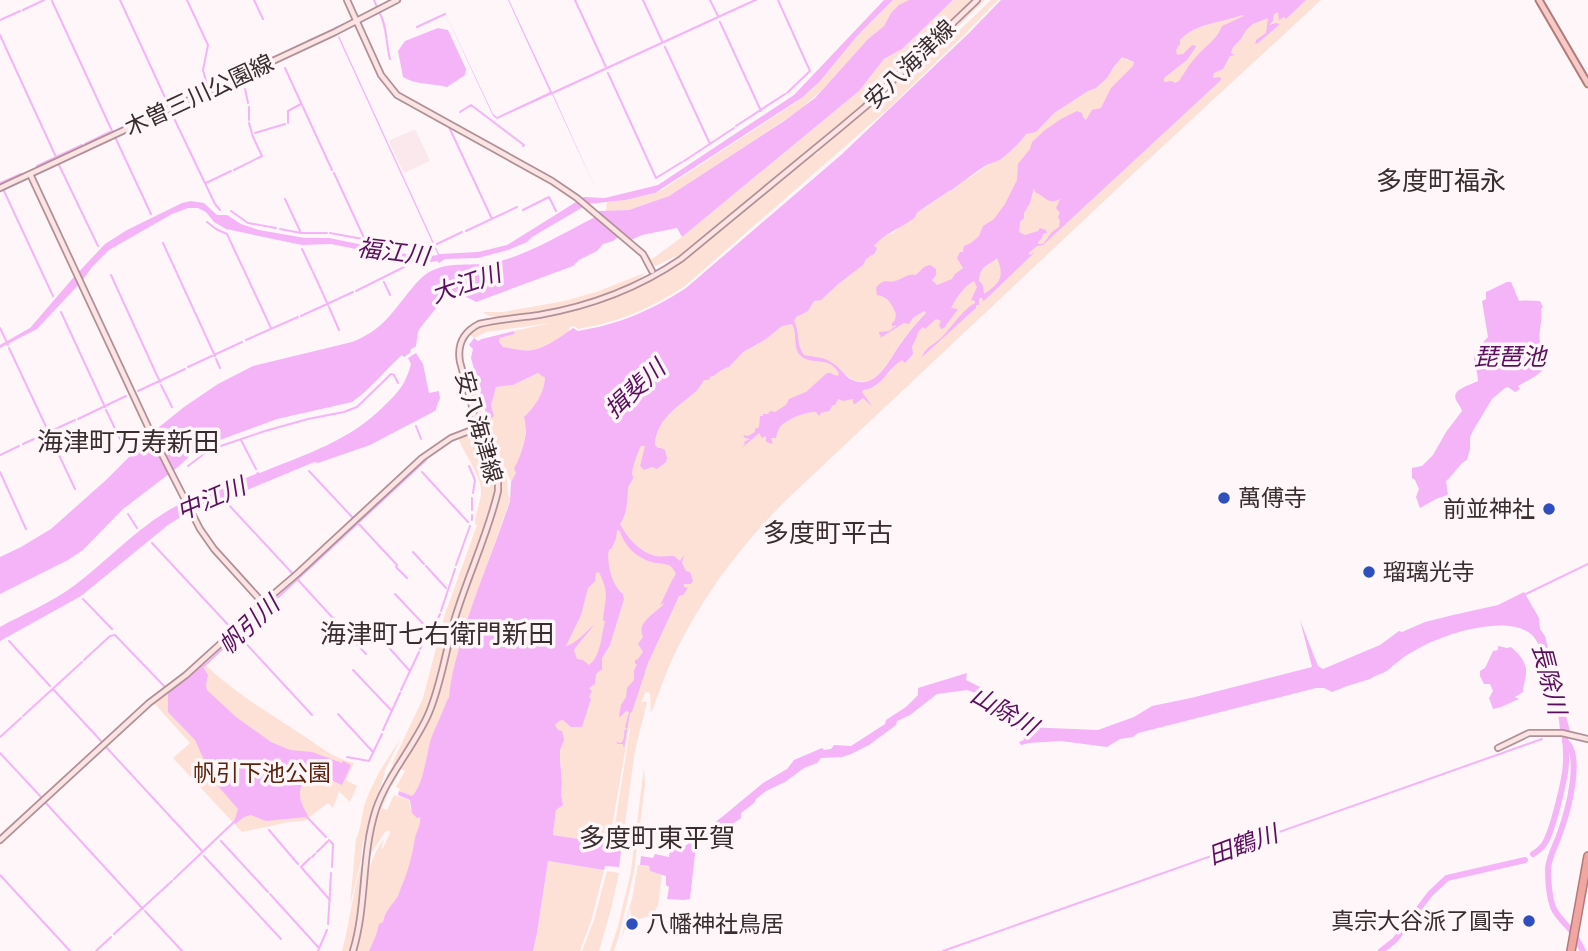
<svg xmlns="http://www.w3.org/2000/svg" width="1588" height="951" font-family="Rubik,'Noto Sans JP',sans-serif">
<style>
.built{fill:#fbe8ec}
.green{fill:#fde1d7}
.water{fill:#f4b4f7;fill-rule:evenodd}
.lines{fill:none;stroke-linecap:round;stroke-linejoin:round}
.stream{stroke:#f4b4f7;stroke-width:2}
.river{stroke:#f4b4f7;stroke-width:6}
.secondary-casing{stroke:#b29097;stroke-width:8}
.primary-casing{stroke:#b27b7a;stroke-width:9}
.highway-casing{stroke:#b27b7a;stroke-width:10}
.secondary{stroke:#fbe4e3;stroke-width:4.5}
.primary{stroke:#f7cac7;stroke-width:5}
.highway{stroke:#f2a6a2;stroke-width:7}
.poi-dot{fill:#304fbf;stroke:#fef6f8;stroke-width:2.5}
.labels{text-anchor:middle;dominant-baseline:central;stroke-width:7;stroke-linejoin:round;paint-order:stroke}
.street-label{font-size:23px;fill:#3a2c2f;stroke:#fef6f8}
.poi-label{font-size:23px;fill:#3a2c2f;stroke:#fef6f8;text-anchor:start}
.park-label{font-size:23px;fill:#5a230c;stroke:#fef6f8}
.water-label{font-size:24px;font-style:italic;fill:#5b0e60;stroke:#fef6f8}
.quarter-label{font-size:26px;fill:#3a2c2f;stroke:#fef6f8}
</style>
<rect width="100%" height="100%" fill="#fef6f8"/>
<path class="built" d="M414,130L416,131L430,161L404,173L389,142L390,140Z"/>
<path class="green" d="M893,0H909L891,13L884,26L868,39L822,90L798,111L669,196L629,210L606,211L607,202L649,195L662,190L795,103L812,89L857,36Z
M953,0H975L838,128L682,255L674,257L656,266L651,264L636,246L637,244L652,259L682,237L859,91L884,59L902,49Z
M979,0H985L942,42L944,45L991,0H998L967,32L888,109L685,286C649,309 620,322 578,329L574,326L570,327L569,332C559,339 544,349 532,350C523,352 513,348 503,347L499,342L500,338L515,334L514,331L550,323L486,332L474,338L468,333L475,327L483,325L556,313L566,314V311C608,302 646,284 682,260L811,155L816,154L819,152L817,150L866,108Z
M1299,0H1321L1136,171L783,503C741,546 705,593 678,647C667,668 660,691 651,713L650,694L648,692L645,693L641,703L644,701L647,702L635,750L622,845L612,844L630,729L629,728L609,844L553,835L556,810L563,805L561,794L562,782L561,764L550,718L564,651L629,473L639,449L651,431L697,385L742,351L812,303L874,249L875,243L883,236L893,233L906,221L949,191L953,190L963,180L969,178L991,163L1024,132L1111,71L1122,57L1124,56L1126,60L1132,61L1136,64L1107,109L1020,178L1011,198L952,283L912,316L925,311L926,313C915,323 906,335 898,347C884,368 873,395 844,374L848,378L874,387L890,372L913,334L1052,164L1131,163L1212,87L1210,77L1248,25Z
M1253,9L1200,74L1164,88L1150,54L1180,32Z
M647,272L624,289L564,308L502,318L489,316L483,312H503L565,301L599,291Z
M539,373L545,377C544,392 536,407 525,416L526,434L515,476L511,482L487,427V421L494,416L491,405L496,387L513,385Z
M476,390L484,423L507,478L508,495L510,499C495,546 475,592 462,640C456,659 450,679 449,699L447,700C442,715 435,728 430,743C424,760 426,783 412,796L399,791L400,789L396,787L405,771L401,769L392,786L389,785L428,718L456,621L499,499C503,476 491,461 483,440C478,425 474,408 470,392Z
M475,431C485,445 499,480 495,498L454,615L429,705L424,718L383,790L387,775L393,765L392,764L423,698L445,614L477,525L475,524C475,512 482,500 481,489C479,471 463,453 458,437Z
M202,662C231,690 267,712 301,734C317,745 335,759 354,763L346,780L357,786L350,802L339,791L333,808L328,803L304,821L289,822L242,832L173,758L190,743L153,702Z
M401,738L384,772L385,773C377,795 373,816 367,839L363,840L361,860L350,905L356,839C362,827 361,814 366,801C374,778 388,758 401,738Z
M644,767L645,785L634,872L619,936L614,951H610L618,926L631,871Z
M387,790L389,791L382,808L387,810L394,795L409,800L411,809L417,817H420C421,835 407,882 397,898C392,906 385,912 383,922L379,924L376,935L369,951H355C358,940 362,929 363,918C367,888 365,864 384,839L381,849L383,848L390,833L389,830L385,832L370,855C370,832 378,811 387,790Z
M366,852L358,924L351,951H342C351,919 353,883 366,852Z
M548,861L604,870L592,918L580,951H533L537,933Z
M638,865L649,867L650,871L662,874L658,905L653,915L632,921L630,908L626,927L621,938L632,899Z
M607,871L619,873L611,909L599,951H582L594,920Z"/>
<path class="water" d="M439,0L493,114L497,117L550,92L508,0H509L552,92L744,4L753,0H758L553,94L597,192L552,94L497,119L493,116Z
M884,0H893L857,36L820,81L803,97L655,193L625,200L588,204L532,237L527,242L508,250L478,258L445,259L439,263L437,261L425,263L331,244L302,245L226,229L214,222L206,212L198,208H188L172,214L109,250L92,267L82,281L37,329L0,348V345L30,328L73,278L105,244L127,230L182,203L191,201L204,203L217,215H227L241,224L259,230L305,238H329L421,257L438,255L338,37L339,36L439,254L478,252L507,245L584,197L605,198L658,185L794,95Z
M909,0H953L902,49L884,59L859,91L682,237L677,228L642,235L631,240L623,233L613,241L603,244L597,251L579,260L573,266L476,302C466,295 455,294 444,298L420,328L418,332L416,346L410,350L411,352L404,357L402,355C385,370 371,389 352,402L277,419L198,448L178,467L123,509L83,550L68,560L0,594V557L21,547L51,529L106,480L158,428L184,407L218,384L253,366L352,342C380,331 390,316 408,293C415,285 421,276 431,271C453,260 478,268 501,261C535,251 567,231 599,215V211L629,210L669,196L784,121L815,98L868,39L884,26L891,13L899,5Z
M1001,0H1306L1286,19L1284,17L1279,20L1278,12L1274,14L1273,21L1269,25L1276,23L1280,24L1258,43L1254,44L1256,42V40L1266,33L1268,18L1253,24L1246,30L1241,39L1233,47L1231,53L1235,55L1230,56L1223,69L1214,73L1213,78L1220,77L1221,80L1043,245L1037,246L1029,253V255L1035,252L986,299L983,301L982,298H979V305H976V308L922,357C925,348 933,345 941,338C952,327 961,311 975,303V301L971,300L977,287L974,281C965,285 956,298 951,308L958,309L944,328L941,329L939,325L941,321L936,319L925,329L923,327C916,332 917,340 912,346L913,354L905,363L902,360C888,368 881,389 863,390L862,392L872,406L863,398L855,404L853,403V399L843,401L838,399L835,405H833L829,411L821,413L819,416L816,412C806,411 785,420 780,427C778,430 777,434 776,438H771L773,444L766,442V436L762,438L759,433L742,448L745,444L744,442L750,439L745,438L743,435L748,436L755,432V429L759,427L760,416H763V414H768L770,411L775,412L786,405L789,399L806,392L827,373H830L837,376L839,374C831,355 812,366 801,356C792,348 798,334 792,324L782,326L766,339L743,352L729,367C719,369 718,375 710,377L709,380H704C701,385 698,390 694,393C677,407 655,421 655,445L658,448H661L665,450L667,458L666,462L657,469L652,467L644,470L640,466L645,446H641C638,452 633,465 632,473C632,475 633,476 633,478C632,482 629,484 628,488C627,499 628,513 620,524C627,538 640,552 655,556C661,557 668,556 674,556L680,561L684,555L682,563L686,571L690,572L693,581L691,584H684V587L688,588L683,595L679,596L648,663L632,712L630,713L624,748L623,744H618L616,742L621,743C624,740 625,735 624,731L627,729L625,727L629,712L626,711L620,717L619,716L621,705L626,697L627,688L634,680V670L637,664H635V660L638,659L643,652L638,644L643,637C636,623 654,614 663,605L664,603L660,605C666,595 669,584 676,574C670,560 663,566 652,562C637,558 624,546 620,531L617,530L616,539L611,549H609C606,562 612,586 623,594L624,599L610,645L602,658V669L596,674L595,684L589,688L592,691L589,697L591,699L582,727H571L563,720L559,721L555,725L558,730L562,731L564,740L560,750V759L562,782L561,794L563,805L556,810L553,835L609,844L608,848L621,851L619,867L605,866L604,870L548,861L537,933L533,951H369L376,935L379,924L383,922C385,912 390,907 396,899C399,895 399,893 400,890C408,872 412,857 415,838C417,830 421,825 420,817L417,818L412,813L410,800L398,795L399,791L412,796C423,786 426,757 430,742C434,729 442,715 447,700L449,698C450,681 455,662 460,645C473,596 494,550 510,501L511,482L516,473L514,468C519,462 525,441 526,433C526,429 525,425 525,421L524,417C535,407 544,393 545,378L538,373L513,385L496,387L491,405L494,416L487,421L486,414L479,387H476L474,381L477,380L471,358L473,349L469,345L474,338L478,341L482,339L514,331L515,334L500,338L499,342L503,347C513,348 523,352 532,350C544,349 564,335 573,328L578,331C620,324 650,311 686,288L841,155L968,34ZM1242,15L1244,16L1222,26C1217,40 1206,45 1196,57C1189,64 1184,74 1179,81L1175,83L1172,81L1164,82V78L1187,60L1196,47V46L1192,45L1183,54L1177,55L1176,50L1180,44V40C1196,23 1220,23 1242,15ZM1122,57L1134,62L1133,66L1111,88L1101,108L1092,110L1086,120L1083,117L1082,113L1077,111L1061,119L1045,130L1032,142L1030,149L1018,164L1017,180L1005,204L994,219L983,226L979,236L971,243L964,246L963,252H960L957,258L963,268L955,274L952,279L937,285L932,280L936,275V269L930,265L924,267L916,275C907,274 906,277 898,280C888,285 885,276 876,288L877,295C889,297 891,303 896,314L895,320L892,323V327L895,325L896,326L889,331L879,332V334L881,336L880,338L904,323L909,324L913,318L924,311L926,313C916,323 907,334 899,346C888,362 875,392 850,379C844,375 840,368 834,364C826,357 814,357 804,355C796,345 800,332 794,321L796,317L808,311L814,301L821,300L837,285L863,265L866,259L875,253L877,248L874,246C884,233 902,228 914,218C915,217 916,215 917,213C927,205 939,198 949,191L952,190C963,181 973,174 985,166C990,163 996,162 1001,159C1010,152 1019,144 1026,134L1036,132L1054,113L1088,91L1096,88L1107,78L1113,68ZM1034,188L1035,192C1046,197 1048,205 1060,199L1056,208L1060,213L1058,217L1060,221L1059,227L1052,232L1043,244H1038V242L1042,238L1043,234L1047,233L1046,230L1040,228L1038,231L1025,235L1019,232L1020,222L1024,218V213L1030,203ZM997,258C1005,277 1000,283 984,294L983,285L979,281C980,265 988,266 997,258ZM599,572C610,595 605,597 603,620L605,622C601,636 601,656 589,665L583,660L577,659L574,650C580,641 587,634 594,625C585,632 576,644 566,646L581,615L588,588L595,581L596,573Z
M438,28L448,30L466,69L465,75L447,87C432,83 416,85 403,77L398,51L405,41Z
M1507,282H1511L1519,301C1526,300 1533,301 1540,301L1543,307L1541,309C1543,321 1538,330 1540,342C1535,349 1543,358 1546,366C1539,376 1528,380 1518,386L1520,389L1515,392L1508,387L1505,388L1492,399L1474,429L1470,437V449L1467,460C1460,462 1454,475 1446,481L1448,495L1436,499L1420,508L1416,497L1419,489L1415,480L1412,478V468L1422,466L1433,455L1446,432L1462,411C1461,407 1458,404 1456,400C1451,389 1471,385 1478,381C1476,354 1466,360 1488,337L1482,301L1486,299V292Z
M416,353L423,364L429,393L439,391L440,398L436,408V410L433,412L370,445L318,463L314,462L300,468L179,518L168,525L81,596L0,641V627C25,613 53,602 75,585C116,554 151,512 201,495L202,493L203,495L256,474L257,472L260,473C306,454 350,441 385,405C399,392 406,383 411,364L408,358Z
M1524,592L1539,618L1540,629L1545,636L1570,731L1560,730C1560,712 1545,645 1531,634C1506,613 1439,635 1414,651C1404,656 1396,663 1388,670C1383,674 1375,675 1370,679L1347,686L1332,692L1324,688H1316L1138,733L1133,737L1120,739L1107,747L1061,741L1029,743L1021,745L1019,742L1024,740L1023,735L994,712L988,702L978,694L967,690L937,694L910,715L897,721L896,725L869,745L851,754L842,757L821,758L817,763L804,768L785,782L766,791L756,799L754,803L741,813V818C727,828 713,840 696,845L690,899L684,900L667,899L669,887L666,885V876L650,871L649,866L640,865L641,856L653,858L655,854L669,857L670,849L687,845L691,838L706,829L722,817L763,783L787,769L794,760L822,748L824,750L831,749L834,745L851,746L885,724L886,720L906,707L918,695V688L967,673L966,680L984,689L1006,711L1017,718L1025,727L1098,730L1134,717L1152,706L1191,698L1312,667L1300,620L1318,666L1323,669L1380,645L1399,631L1402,632L1425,622L1453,615L1498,605Z
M1498,646L1507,648L1511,647C1518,653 1527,662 1526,673C1526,680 1523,685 1523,692L1515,697L1519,699L1501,707L1493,709L1489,698L1493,691L1490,684H1484L1480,676V671L1485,668L1493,651L1498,650Z
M202,665L208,675L206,685L207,690L236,717L271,742L290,750L312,752L342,763L343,761L351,765L342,785L313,772C296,785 297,799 308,815L306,817L266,821L251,815L244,817L235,824L234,822L238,809L218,786L209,771L195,740L168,712V693Z"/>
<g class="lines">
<path class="stream" d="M120,0L169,106
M187,0L208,45L203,70L208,88
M254,0L263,19
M575,0L606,67
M643,0L662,41
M710,0L718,16
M778,0L810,71L787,93
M52,1L113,133
M23,10L44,0
M379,12C387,24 386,45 390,59
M363,15L377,7L374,0
M0,20L20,11
M720,22L761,111
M417,27L445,14
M335,28L348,23
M0,35L56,157
M308,41L333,30
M665,47L710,144
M279,55L305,43
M285,68L332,170
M246,70L276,56
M608,73L656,178L682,162
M245,89L248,103
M198,92L242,72
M249,107V120
M171,112L215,204L220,210
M460,112L471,105L524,145L523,146
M143,118L195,94
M436,120L445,124
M288,123V111L301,104
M736,126L785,94
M449,127L492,219
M113,132L140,119
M255,133L285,124
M115,137L151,214
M85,144L110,132
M684,161L734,128
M59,165L98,246
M37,166L82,145
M234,170L262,156L253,137L249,123
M334,173L365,240
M0,183L21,174
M206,183L231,171
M4,191L53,296
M285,199L301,233
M523,210L549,197L556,211
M231,211L248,223L276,228
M207,222L216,229L227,234L271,328
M280,229L301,233H327
M466,231L517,207
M330,233L363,239
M163,243L215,356
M437,244L462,232
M302,249L312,270
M313,272L328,305
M111,275L160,382
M384,282L390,295
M356,291L406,266
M329,307L339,330
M61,312L105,407
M301,316L353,292
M0,328L8,345
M246,340L298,317
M9,348L49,433
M216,359L220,368
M188,367L242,342
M161,385L172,407
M138,391L185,369
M106,410L122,443
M78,419L126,396
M416,426L421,439
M50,436L75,489
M241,440L256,469
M23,444L75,420
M0,455L19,446
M188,466L209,450L265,431L308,419L344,412L357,407L391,374L394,375L398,383
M469,466L475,480L473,493
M309,471L354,519
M0,472L26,529
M422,472L468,522
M227,503L293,574
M472,510V498
M128,514L137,528
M472,520V515
M357,522L397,565L396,567L407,578
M152,543L232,629
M413,552L424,564
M456,565L470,526
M426,566L446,588
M298,580L366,654
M395,594L430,631
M1526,594L1588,564
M83,599L112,629
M441,611L455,569
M430,631L436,623L440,614
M239,636L312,715
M9,641L50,686
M384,642L409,670
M420,649L429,634
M84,660L110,636L115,635L165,687
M204,666L426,460
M353,670L392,711
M53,689L102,742
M401,690L419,652
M338,714L373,752
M23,716L82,662
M383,730L400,693
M0,737L21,718
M106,747L202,851
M0,753L42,798
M347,757L369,761L382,734
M45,802L143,909
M306,816L326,837
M269,830L298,864
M329,840L333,844L332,867
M221,841L268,892
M317,852L328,841
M204,856L281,939
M312,857L315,854
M310,858L301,867L330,900
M0,875L70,951
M174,879L235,821
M330,891L331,873
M270,894L319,948
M145,911L182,951
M328,924L330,893
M114,934L172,881
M96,951L111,937
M318,951L327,930
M943,951L1542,739"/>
<path class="river" d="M1565,741C1584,755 1567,814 1560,833C1556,845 1549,856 1548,869C1548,880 1549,896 1553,907C1556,915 1563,921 1569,928C1575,935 1579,943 1583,951
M1533,854C1538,851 1542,848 1545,843C1553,829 1562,790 1565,773C1567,759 1566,743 1564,729
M1381,951L1395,940L1430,894L1447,878L1525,860"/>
<defs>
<path id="secondary" d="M347,0L381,75L397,95L552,181L577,198L643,254L652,271
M30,174L150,431L200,529L214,549L263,603
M0,188L335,32L397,0
M1498,748L1529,733H1562L1588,739
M0,840L149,703L186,675L218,646L263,603L297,574L422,458L451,438L477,428
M353,951C367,905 361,855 376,809C388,775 413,748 428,715C441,686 446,649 455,618C468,575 488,534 498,491V481L480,436L460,362C457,345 463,332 479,324C499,319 519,318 539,315C591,306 637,289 681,259L840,128L865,107L977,0"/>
<path id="primary" d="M1539,0L1588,84"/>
<path id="highway" d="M1571,951L1588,856"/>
</defs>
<use href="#secondary" class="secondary-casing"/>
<use href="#primary" class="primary-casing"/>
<use href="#highway" class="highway-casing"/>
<use href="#secondary" class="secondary"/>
<use href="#primary" class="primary"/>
<use href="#highway" class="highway"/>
</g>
<g class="poi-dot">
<circle cx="1224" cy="498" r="7"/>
<circle cx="1549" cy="509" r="7"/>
<circle cx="1369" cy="572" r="7"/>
<circle cx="1529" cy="921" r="7"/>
<circle cx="632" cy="924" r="7"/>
</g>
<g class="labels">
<g class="street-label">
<text transform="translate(910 64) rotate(-44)">安八海津線</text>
<text transform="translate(199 95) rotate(-25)">木曽三川公園線</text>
<text transform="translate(479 427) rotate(74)">安八海津線</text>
</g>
<g class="poi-label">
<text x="1238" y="498">萬傅寺</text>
<text x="1535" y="509" text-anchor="end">前並神社</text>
<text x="1383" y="572">瑠璃光寺</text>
<text x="1515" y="921" text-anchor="end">真宗大谷派了圓寺</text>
<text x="646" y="924">八幡神社鳥居</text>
</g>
<g class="park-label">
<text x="262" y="773">帆引下池公園</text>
</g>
<g class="water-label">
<text transform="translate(393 252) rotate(7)">福江川</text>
<text transform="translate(466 284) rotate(-19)">大江川</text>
<text x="1510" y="357">琵琶池</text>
<text transform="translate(635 389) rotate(-43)">揖斐川</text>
<text transform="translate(211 499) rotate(-23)">中江川</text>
<text transform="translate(249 625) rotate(-43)">帆引川</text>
<text transform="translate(1549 679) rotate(76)">長除川</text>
<text transform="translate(1004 711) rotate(30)">山除川</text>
<text transform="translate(1243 845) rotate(-20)">田鶴川</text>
</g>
<g class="quarter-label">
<text x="1441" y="181">多度町福永</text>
<text x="128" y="442">海津町万寿新田</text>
<text x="828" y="533">多度町平古</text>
<text x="437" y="634">海津町七右衛門新田</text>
<text x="657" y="838">多度町東平賀</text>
</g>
</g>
</svg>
